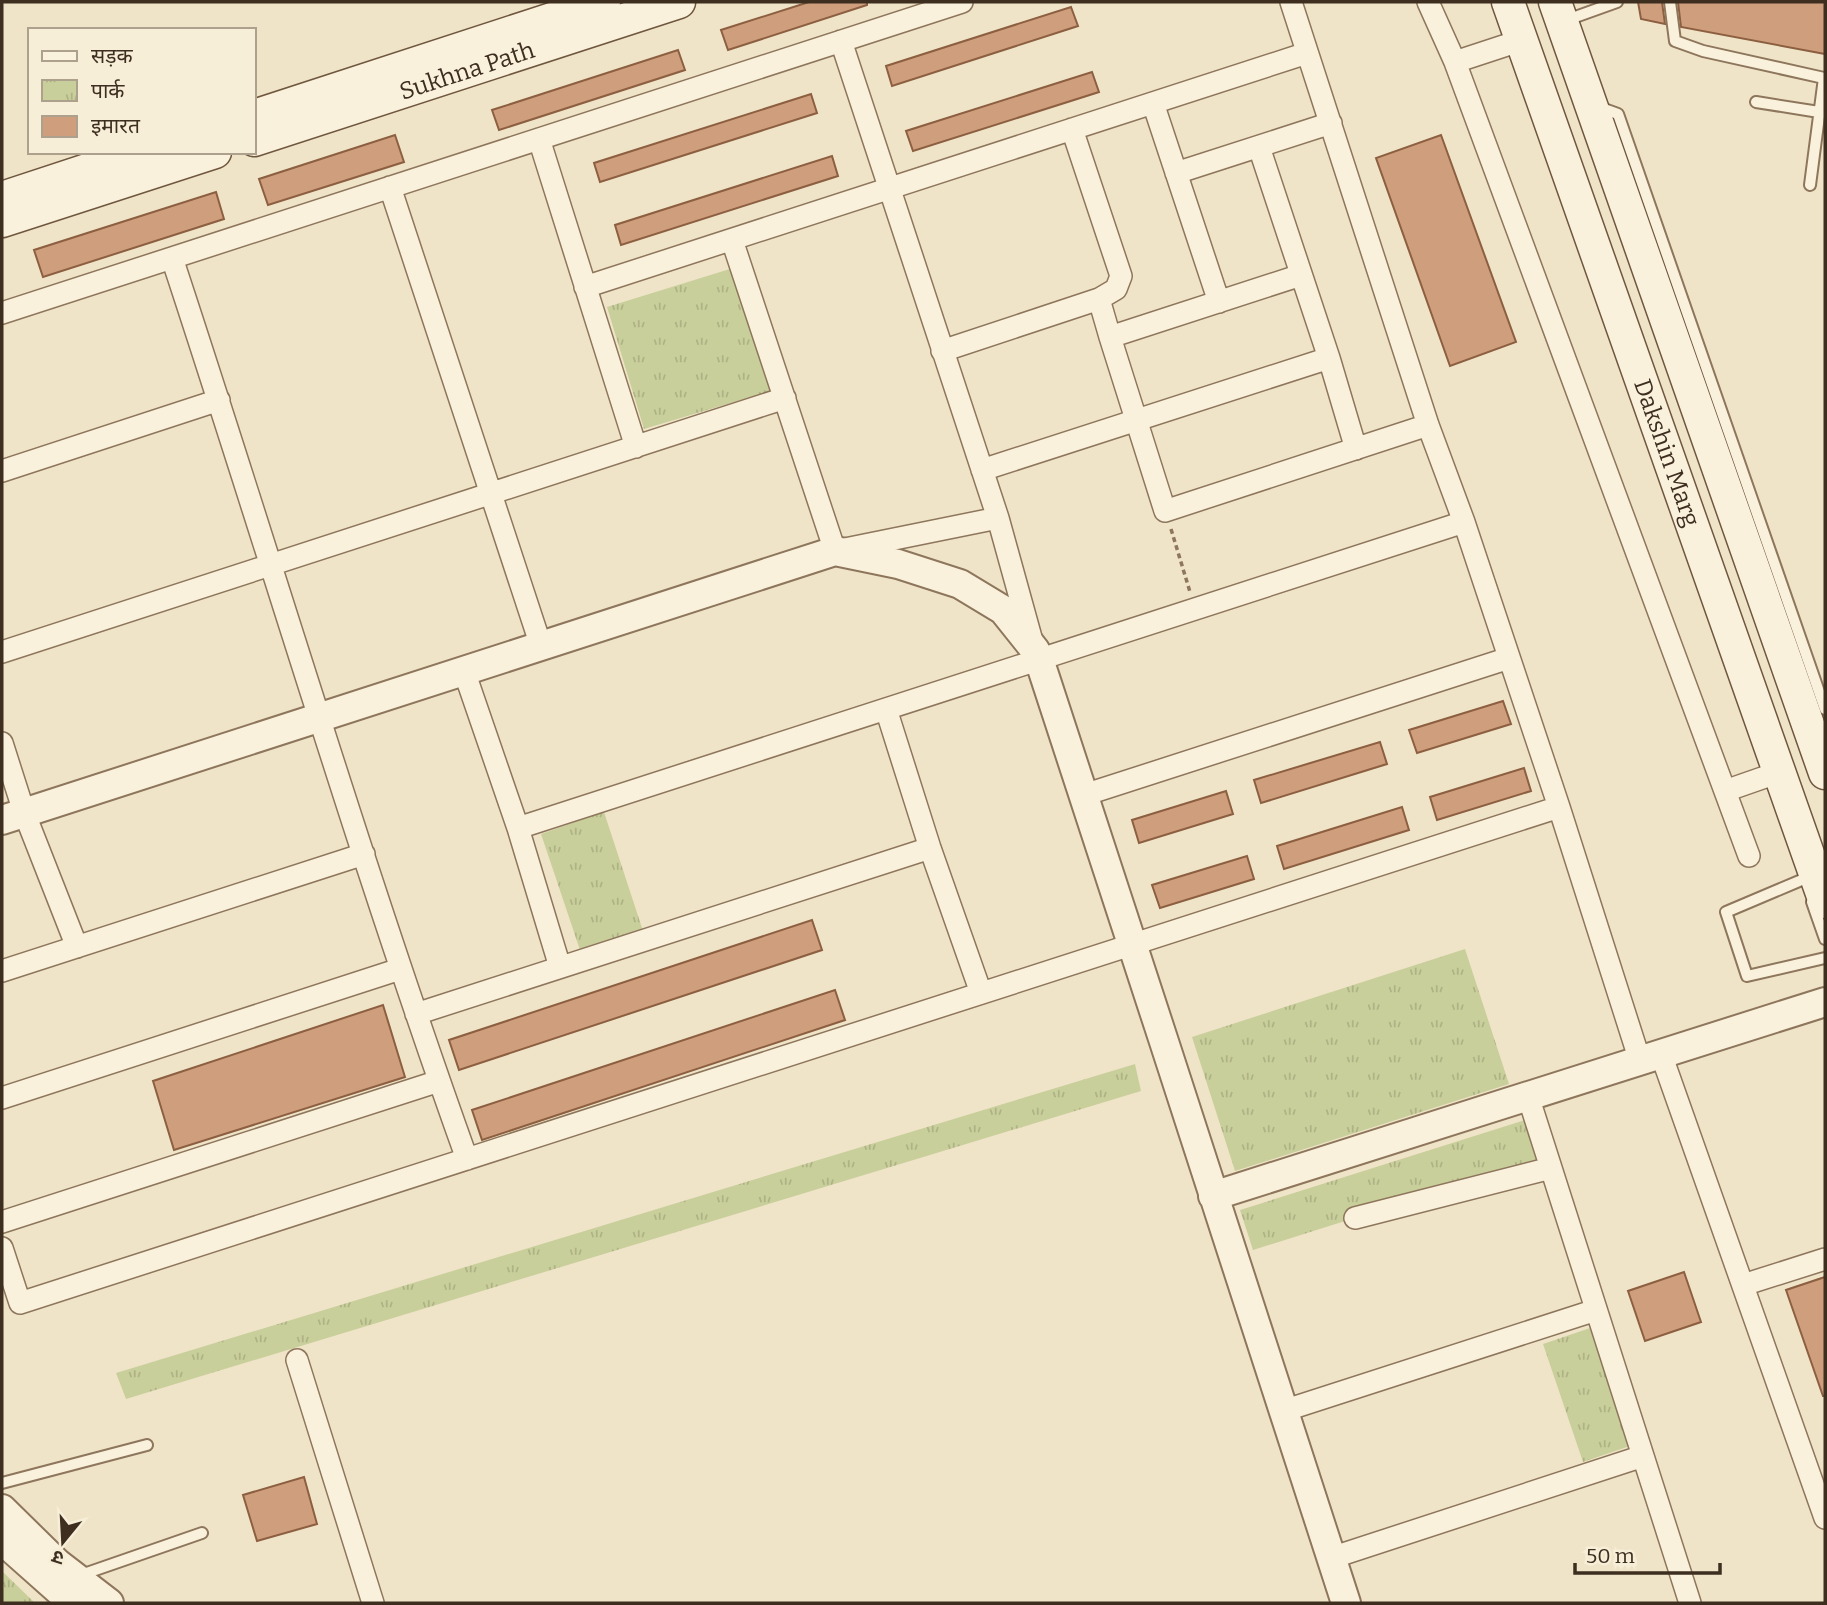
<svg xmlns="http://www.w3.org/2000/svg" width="1827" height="1605" font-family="Bitter,'Noto Sans Devanagari',serif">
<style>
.park{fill:url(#park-tufts)}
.building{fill:#cf9f7d;stroke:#8d5f41;stroke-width:2}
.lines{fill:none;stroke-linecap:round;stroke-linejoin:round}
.service-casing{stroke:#8d765c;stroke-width:14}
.minor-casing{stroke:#8d765c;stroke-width:24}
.tertiary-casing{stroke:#8d765c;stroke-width:32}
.secondary-casing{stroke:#6f573f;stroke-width:35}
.path{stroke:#8d765c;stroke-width:3.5;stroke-dasharray:5 3.5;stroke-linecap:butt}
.service{stroke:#faf1dc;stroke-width:10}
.minor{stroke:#faf1dc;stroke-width:21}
.tertiary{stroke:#faf1dc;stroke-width:28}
.secondary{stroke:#faf1dc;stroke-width:32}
.labels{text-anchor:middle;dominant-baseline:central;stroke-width:5;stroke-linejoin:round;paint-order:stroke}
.street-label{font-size:24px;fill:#3d2e20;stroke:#f7eed8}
</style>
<defs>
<pattern id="park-tufts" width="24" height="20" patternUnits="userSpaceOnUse" patternTransform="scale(1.75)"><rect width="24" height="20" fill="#c9cf9b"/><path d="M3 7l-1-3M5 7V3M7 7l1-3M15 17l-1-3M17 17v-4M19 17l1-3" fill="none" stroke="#aeb285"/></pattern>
</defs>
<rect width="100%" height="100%" fill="#f0e4c8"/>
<path class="park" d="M733,268L771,391L644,429L607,307Z
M604,812L643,931L581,953L541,834Z
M1465,949L1509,1084L1235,1171L1192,1037Z
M1135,1064L1141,1091L126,1399L116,1373Z
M1525,1120L1538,1160L1253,1250L1240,1210Z
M1590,1328L1630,1446L1583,1462L1543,1344Z
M2,1571L35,1603H2Z"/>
<path class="building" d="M809,2H867V5L728,50L721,30Z
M1638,2H1662L1665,24L1641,19Z
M1678,2H1825V54L1681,27Z
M1071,7L1078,26L892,86L886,66Z
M678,50L685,70L499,130L492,110Z
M1092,72L1099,92L913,151L906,131Z
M811,94L817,113L600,182L594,163Z
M395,135L404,162L268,205L259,179Z
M1441,135L1516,342L1450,366L1376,158Z
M832,156L838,176L621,245L615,225Z
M216,192L224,219L43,277L34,250Z
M1503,701L1511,724L1417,753L1409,730Z
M1380,742L1387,764L1261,803L1254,780Z
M1524,768L1531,791L1437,820L1430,797Z
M1226,791L1233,814L1139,843L1132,820Z
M1402,807L1409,830L1284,869L1277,846Z
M1247,856L1254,879L1160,908L1152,885Z
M812,920L822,950L459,1070L449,1040Z
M835,990L845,1020L482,1140L472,1110Z
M383,1005L405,1077L174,1150L153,1081Z
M1684,1272L1701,1322L1645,1341L1628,1291Z
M1825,1277V1396H1823L1786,1290Z
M304,1477L317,1524L257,1541L243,1495Z"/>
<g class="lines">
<defs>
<path id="service" d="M1670,2L1675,41L1703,51L1824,78L1810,185
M1564,21L1617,2
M1756,102L1819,112
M1596,106L1618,114L1825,709
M1804,879L1726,912L1747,976L1825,958
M1812,902L1825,939
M2,1483L147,1445
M78,1576L202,1533"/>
<path id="minor" d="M1291,2L1428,425L1464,522L1559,807L1640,1061
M1428,2L1455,62L1749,856
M841,41L998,518L1032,641
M1455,62L1522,40
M1153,103L1219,302
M539,139L636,447
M1259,147L1329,358L1356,449
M1176,173L1331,123
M390,187L541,646
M732,240L835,551L998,518
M172,258C271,558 360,861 467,1159
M585,287L1307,53
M1099,299L1110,337L1165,511L1428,425
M2,313L962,2
M1110,337L1301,275
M942,351L1099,299L1116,289L1121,276L1072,129
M982,470L1329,358
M2,471L219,400
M2,652L785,398
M464,671L518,828L560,967
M886,709L930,848L981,993
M2,743L24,812L77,947
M1725,791L1768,776
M1084,795L1509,658
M518,828L1464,522
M2,971L364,854
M416,1014L930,848
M1661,1054L1825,1518
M1528,1096L1690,1603
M2,1098L400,969
M1355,1218L1551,1168
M2,1222L439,1081
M2,1248L20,1303L1559,807
M1743,1285L1825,1259
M297,1360L373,1603
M1283,1411L1596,1310
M1331,1558L1643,1456"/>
<path id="tertiary" d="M2,820L835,551L898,564L960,584L1003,610L1035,650L1039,659C1143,973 1243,1289 1346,1603
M1213,1196L1825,1002
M2,1509L57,1563L109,1603
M2,1540L73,1603"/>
<g id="secondary">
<path id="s1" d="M1508,2L1825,902"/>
<path d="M1555,2L1825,773"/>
<path d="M254,116L604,2"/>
<path id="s2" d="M254,140L679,2"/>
<path d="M2,198L142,152"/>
<path d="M2,221L215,152"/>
</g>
</defs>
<use href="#service" class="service-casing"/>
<use href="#minor" class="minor-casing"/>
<use href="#tertiary" class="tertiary-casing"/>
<use href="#secondary" class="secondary-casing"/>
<path class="path" d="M1171,529L1190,592"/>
<use href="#service" class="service"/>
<use href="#minor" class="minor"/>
<use href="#tertiary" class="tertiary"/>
<use href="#secondary" class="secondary"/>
</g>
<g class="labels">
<g class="street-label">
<text stroke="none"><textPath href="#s2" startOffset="224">Sukhna Path</textPath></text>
<text stroke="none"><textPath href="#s1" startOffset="478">Dakshin Marg</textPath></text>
</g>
</g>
<rect width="1827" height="1605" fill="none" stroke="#3d2e20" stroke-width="7"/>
<rect x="28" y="28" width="228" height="126" fill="#f7eed8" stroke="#ada18e" stroke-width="2"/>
<rect x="42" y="51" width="35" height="10" fill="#faf1dc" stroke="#ada18e" stroke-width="2"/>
<text x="91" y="63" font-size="21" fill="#3d2e20">सड़क</text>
<rect x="42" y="80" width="35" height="21" fill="url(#park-tufts)" stroke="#ada18e" stroke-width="2"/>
<text x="91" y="98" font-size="21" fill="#3d2e20">पार्क</text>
<rect x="42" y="116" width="35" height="21" fill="#cf9f7d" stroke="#ada18e" stroke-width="2"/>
<text x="91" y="133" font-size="21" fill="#3d2e20">इमारत</text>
<g transform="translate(63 1542) rotate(198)" stroke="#f7eed8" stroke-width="5" paint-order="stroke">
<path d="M0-5L12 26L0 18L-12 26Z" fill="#3d2e20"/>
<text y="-10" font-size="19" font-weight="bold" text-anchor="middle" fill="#3d2e20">उ</text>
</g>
<path d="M1575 1563v10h145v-10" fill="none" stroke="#3d2e20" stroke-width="3.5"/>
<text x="1586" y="1563" font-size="21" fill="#3d2e20" stroke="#f7eed8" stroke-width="5" paint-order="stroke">50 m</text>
</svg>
